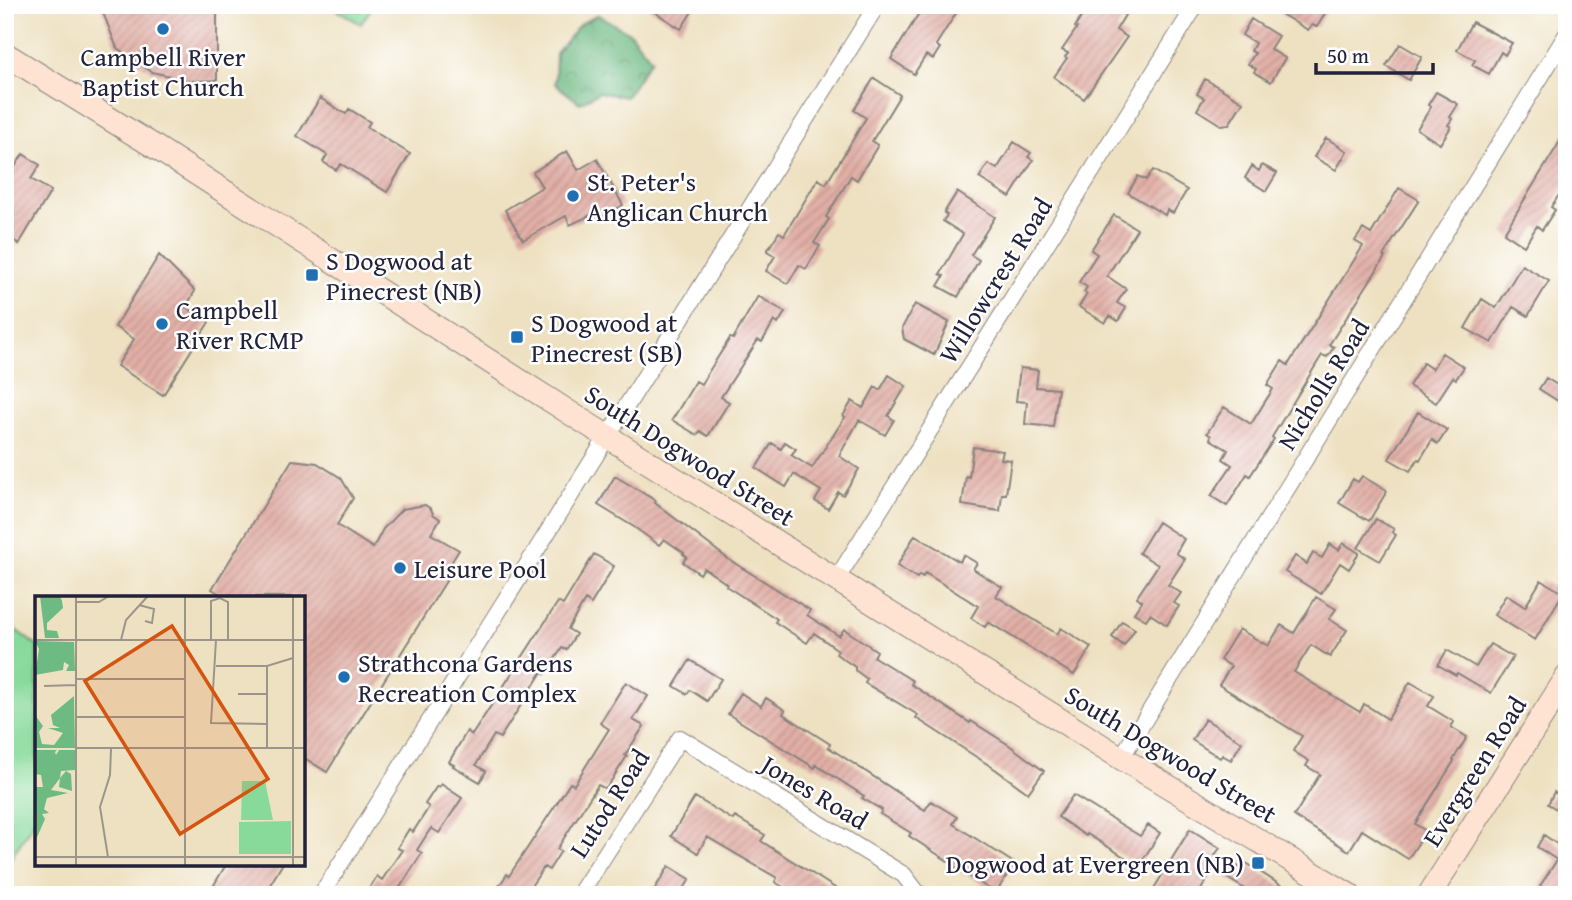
<svg xmlns="http://www.w3.org/2000/svg" width="1572" height="900" font-family="'Gentium Book Plus',serif">
<style>
.forest{fill:url(#forest-crowns);stroke:#486e5f;stroke-width:2}
.park{fill:url(#park-tufts);stroke:#557e6b;stroke-width:2}
.garden{fill:#88da9b;stroke:#557e6b;stroke-width:2}
.building{fill:url(#building-hatch)}
.lines{fill:none;stroke-linecap:round;stroke-linejoin:round}
.street-casing{stroke:#88827e;stroke-width:18}
.secondary-casing{stroke:#88827e;stroke-width:25}
.street{stroke:#fff;stroke-width:16}
.secondary{stroke:#fee3d2;stroke-width:23}
.poi-dot{fill:#1f6fb2;stroke:#fff;stroke-width:2.5}
.labels{text-anchor:middle;dominant-baseline:central;stroke-width:5;stroke-linejoin:round;paint-order:stroke}
.poi-label{font-size:26px;fill:#22223b;stroke:#fff;text-anchor:start}
.street-label{font-size:26px;fill:#22223b;stroke:#fff}
.inset-road{fill:none;stroke:#9c958b;stroke-width:2}
.view{fill:#d45411;fill-opacity:0.15;stroke:#d45411;stroke-width:3.5}
.inset-edge{fill:none;stroke:#22223b;stroke-width:3.5}
</style>
<defs>
<pattern id="forest-crowns" width="20" height="18" patternUnits="userSpaceOnUse" patternTransform="scale(1.75)"><rect width="20" height="18" fill="#6eba83"/><path d="M2 6a3 3 0 1 1 6 0M12 15a3 3 0 1 1 6 0" fill="none" stroke="#5a976c"/></pattern>
<pattern id="park-tufts" width="24" height="20" patternUnits="userSpaceOnUse" patternTransform="scale(1.75)"><rect width="24" height="20" fill="#88da9b"/><path d="M3 7l-1-3M5 7V3M7 7l1-3M15 17l-1-3M17 17v-4M19 17l1-3" fill="none" stroke="#75bb86"/></pattern>
<pattern id="building-hatch" width="6" height="6" patternUnits="userSpaceOnUse" patternTransform="scale(1.75)"><rect width="6" height="6" fill="#e1afa6"/><path d="M-1 1l2-2M0 6l6-6M5 7l2-2" fill="none" stroke="#c19690"/></pattern>
</defs>
<rect width="100%" height="100%" fill="#fff"/>
<filter id="ink" filterUnits="userSpaceOnUse"><feTurbulence type="fractalNoise" baseFrequency=".0143" numOctaves="2"/><feDisplacementMap in="SourceGraphic" scale="14" xChannelSelector="R" yChannelSelector="G"/><feConvolveMatrix kernelMatrix="1 2 1 2 8 2 1 2 1" color-interpolation-filters="sRGB"/></filter>
<filter id="wash" filterUnits="userSpaceOnUse"><feTurbulence type="fractalNoise" baseFrequency=".00686" numOctaves="4" result="noise"/><feDisplacementMap in="SourceGraphic" scale="28" xChannelSelector="R" yChannelSelector="G"/><feGaussianBlur stdDeviation="1.57" result="paint"/><feColorMatrix in="noise" values="0 0 0 0 0 0 0 0 0 0 0 0 0 0 0 0 0 1.4 0 .05"/><feComposite in="paint" operator="in"/></filter>
<g filter="url(#wash)">
<rect width="100%" height="100%" fill="#eee1c1"/>
<path class="forest" d="M598,15L630,33L651,59L626,97L599,92L580,103L555,84L556,53L580,24Z"/>
<path class="park" d="M340,5H373L361,24L337,10Z"/>
<path class="garden" d="M5,622L37,646V816L5,868Z"/>
<g id="blocks">
<path class="building" d="M112,5H217V80L191,81L152,72L117,48L102,10Z
M644,5H696L681,29Z
M924,5H961L936,45L940,48L933,59L926,55L914,74L891,59Z
M1089,5H1108L1125,15L1116,30L1127,37L1084,99L1054,77L1067,58L1065,57L1068,53L1062,50L1077,28L1075,27Z
M1286,5H1330L1317,27L1312,25L1308,30L1281,14Z
M1251,19L1278,36L1270,49L1285,58L1271,82L1254,72L1256,69L1248,64L1255,53L1251,51L1255,43L1242,35Z
M1472,22L1512,43L1505,55L1501,52L1489,74L1472,65L1475,60L1457,50Z
M1400,44L1422,57L1409,80L1386,66Z
M874,78L900,95L872,141L878,145L857,180L851,176L826,217L829,219L814,243L820,246L806,269L799,265L788,284L766,271L775,256L767,251L779,232L784,235L818,179L826,184L866,118L854,110Z
M1205,79L1243,102L1229,124L1221,125L1197,110L1204,98L1197,94Z
M1436,92L1458,104L1450,117L1452,119L1448,125L1451,127L1440,144L1417,129L1431,107L1428,105Z
M320,98L346,114L349,109L370,122L367,127L410,154L387,192L341,164L336,170L323,162L327,155L297,136Z
M1567,130V183L1551,207L1555,210L1542,230L1537,226L1524,246L1504,233Z
M1326,138L1347,151L1336,170L1314,157Z
M1014,142L1031,153L1028,157L1033,160L1010,197L979,178L988,164L997,169Z
M567,151L578,170L597,159L623,205L599,219L595,213L570,225L566,216L523,240L505,210L542,187L533,172Z
M23,154L40,165L31,179L51,191L19,244L5,235V161L15,167Z
M1262,165L1277,173L1266,191L1245,178L1252,166L1259,171Z
M1153,170L1187,190L1173,213L1167,210L1165,215L1128,193L1138,176L1146,180Z
M1399,188L1419,200L1383,256L1385,257L1329,345L1334,347L1327,357L1322,355L1272,437L1274,439L1250,476L1247,474L1227,506L1211,496L1232,465L1223,459L1228,450L1210,439L1211,436L1207,433L1224,407L1251,424L1273,389L1267,385L1282,361L1288,365L1363,246L1355,241L1363,229L1371,234Z
M957,192L995,217L971,255L979,260L958,297L938,286L944,276L940,274L963,234L943,221L947,215L944,213Z
M1114,215L1137,229L1107,276L1126,289L1117,303L1126,308L1118,321L1110,316L1105,323L1079,307L1087,294L1084,292L1087,287L1079,282L1097,254L1091,250Z
M159,255L195,291L186,307L209,322L163,395L117,366L134,339L115,327Z
M1522,265L1549,281L1528,316L1513,307L1492,343L1465,328L1482,299L1496,308Z
M758,296L785,312L778,324L774,321L762,342L758,340L721,397L729,402L708,436L700,431L697,435L672,420L696,381L701,384L730,338L733,339Z
M915,304L949,322L934,355L904,339L902,328Z
M1442,353L1464,367L1456,379L1453,377L1436,403L1409,386L1423,363L1432,369Z
M1020,368L1038,370L1036,387L1058,389L1053,427L1025,424L1027,402L1016,401Z
M889,375L906,386L888,416L894,420L885,435L859,420L839,456L859,469L843,495L838,492L828,509L815,501L821,491L794,474L786,487L756,468L772,443L781,449L785,442L796,449L791,455L812,468L845,417L843,416L852,401L863,408L875,387L880,390Z
M1546,378L1565,390L1558,401L1539,389Z
M1418,412L1447,430L1438,444L1432,440L1420,460L1418,459L1410,471L1389,459Z
M973,447L1003,451L1001,459L1011,460L1006,494H1002L1000,511L962,505L966,476L969,477Z
M292,460L317,463L341,478L353,498L337,525L373,548L383,529L402,509L425,505L431,509L433,514L440,519L431,534L459,550L451,563L456,565L327,772L303,757V597H225L212,589Z
M615,476L656,501L655,503L728,559L810,610L807,615L839,636L844,629L877,651L874,657L913,681L911,684L970,723L971,721L1009,745L1044,771L1028,793L995,769L916,718L918,715L865,683L867,679L855,670V667L836,654L838,650L814,633L807,643L775,622L777,619L726,586L727,584L704,568L700,574L683,562L687,557L683,554L684,553L664,539L659,545L634,527L598,505Z
M1362,476L1387,491L1369,521L1339,503L1353,479L1358,482Z
M1376,519L1394,529L1392,532L1396,535L1380,561L1358,548Z
M1158,522L1184,539L1176,553L1185,559L1168,585L1181,593L1174,603L1179,606L1167,625L1150,614L1146,620L1134,613L1142,601L1137,597L1158,565L1139,553Z
M915,535L960,562L963,555L977,563L973,569L1002,587L996,596L1057,634L1061,628L1091,647L1074,675L988,622L985,627L971,618L978,606L925,573L923,577L919,575L917,578L897,566Z
M1343,543L1359,553L1349,569L1340,563L1321,594L1285,572L1295,556L1307,564L1313,553L1322,558L1330,544L1339,550Z
M594,554L614,566L591,604L585,600L568,629L576,634L566,650L562,648L545,674L542,672L500,738L494,735L476,765L486,771L480,782L453,766L454,765L449,762L467,731L472,735L558,602L563,605Z
M1541,580L1563,593L1535,640L1494,615L1506,595L1525,607Z
M1316,597L1336,609L1329,619L1347,630L1330,657L1311,645L1294,672L1360,712L1364,704L1388,719L1410,682L1434,696L1428,706L1454,722L1451,727L1467,737L1453,760L1454,761L1415,824L1426,831L1408,859L1362,830L1349,851L1294,816L1320,774L1306,766L1309,761L1293,751L1302,736L1219,685L1231,666L1220,660L1239,629L1268,646L1281,625L1294,633Z
M1122,621L1135,629L1124,646L1112,637Z
M1490,644L1513,657L1491,693L1457,673L1456,675L1438,665L1447,650L1476,667Z
M690,660L721,679L707,701L690,690L687,694L674,686Z
M626,682L648,696L633,720L644,726L625,755L627,756L606,789L598,785L557,849L561,851L549,870L544,867L525,895H493L507,874L509,876L570,783L574,785L609,729L600,723Z
M741,693L761,706L766,698L785,710L783,714L830,744L828,747L925,810L931,801L957,817L953,824L1014,863L996,893L953,866L954,865L909,836L911,833L880,814L882,810L862,798L864,796L816,765L815,768L728,714Z
M1205,719L1242,742L1231,760L1222,755L1220,758L1192,740Z
M441,784L462,798L439,833L431,828L417,850L422,853L395,895H365L377,876L382,880L402,850L397,848L409,829L413,832L429,807L425,804L437,786L439,787Z
M1554,792L1567,800V815L1548,804Z
M1073,795L1140,836L1148,825L1160,833L1139,866L1087,834L1086,836L1058,817Z
M695,797L733,820L735,817L765,835L761,841L846,895H796L775,882L777,878L707,837L698,853L671,836Z
M1190,829L1220,848L1215,855L1239,868L1243,861L1296,895H1254L1213,869L1198,895H1150Z
M1544,835L1564,849L1567,845V895H1553L1540,886L1557,860L1537,847Z
M227,863H283L264,895H208Z
M669,866L690,879L680,895H651Z"/>
</g>
</g>
<g filter="url(#ink)">
<use href="#blocks" fill-opacity="0" stroke="#88827e" stroke-width="2"/>
<g class="lines">
<defs>
<path id="street" d="M836,580L1196,5
M1121,758L1567,34
M321,895L877,5
M579,895L680,738L904,875L919,895"/>
<path id="secondary" d="M5,54L152,145L581,420L1121,758L1349,895
M1429,895L1567,677"/>
</defs>
<use href="#street" class="street-casing"/>
<use href="#secondary" class="secondary-casing"/>
<use href="#street" class="street"/>
<use href="#secondary" class="secondary"/>
</g>
</g>
<g class="poi-dot">
<circle cx="163" cy="29" r="7"/>
<circle cx="573" cy="196" r="7"/>
<rect x="305" y="268" width="14" height="14" rx="3.5"/>
<circle cx="162" cy="324" r="7"/>
<rect x="510" y="330" width="14" height="14" rx="3.5"/>
<circle cx="400" cy="568" r="7"/>
<circle cx="344" cy="677" r="7"/>
<rect x="1251" y="856" width="14" height="14" rx="3.5"/>
</g>
<g class="labels">
<g class="poi-label">
<text x="163" y="56" text-anchor="middle">Campbell River<tspan x="163" dy="30">Baptist Church</tspan></text>
<text x="587" y="181">St. Peter's<tspan x="587" dy="30">Anglican Church</tspan></text>
<text x="326" y="260">S Dogwood at<tspan x="326" dy="30">Pinecrest (NB)</tspan></text>
<text x="176" y="309">Campbell<tspan x="176" dy="30">River RCMP</tspan></text>
<text x="531" y="322">S Dogwood at<tspan x="531" dy="30">Pinecrest (SB)</tspan></text>
<text x="414" y="568">Leisure Pool</text>
<text x="358" y="662">Strathcona Gardens<tspan x="358" dy="30">Recreation Complex</tspan></text>
<text x="1244" y="863" text-anchor="end">Dogwood at Evergreen (NB)</text>
</g>
<g class="street-label">
<text transform="translate(995 280) rotate(-58)">Willowcrest Road</text>
<text transform="translate(1323 384) rotate(-58)">Nicholls Road</text>
<text transform="translate(690 455) rotate(32)">South Dogwood Street</text>
<text transform="translate(1171 754) rotate(31)">South Dogwood Street</text>
<text transform="translate(1474 771) rotate(-58)">Evergreen Road</text>
<text transform="translate(815 792) rotate(31)">Jones Road</text>
<text transform="translate(609 803) rotate(-57)">Lutod Road</text>
</g>
</g>
<g transform="translate(35 596)">
<rect width="270" height="270" fill="#eee1c1"/>
<path d="M5,0H25L27,5L28,12L12,27V34L22,35L24,42H10ZM0,45L39,46L40,75H31L34,69L29,66L28,74L0,79L4,53ZM39,100L40,152H0V119L8,130L4,136L7,148L19,149L28,137L13,132H25L18,129L16,119ZM0,154H22L20,156L21,159L24,154H41L40,174L26,175L25,182L31,175L36,178L37,195L24,191L25,182L16,194L33,197L12,202L9,213L14,217L7,218L10,223L0,246V191H8L6,179L0,178Z" fill="#6eba83"/>
<path d="M256,225V258H204V226Z" fill="#88da9b"/>
<path d="M207,185H230L238,224H206ZM213,229L247,230L248,255H213Z" fill="#88da9b"/>
<path class="inset-road" d="M258,0V269M41,6H64L74,0M104,9L119,13L117,27L110,25M0,44H270M86,44L91,24L113,0M176,44V5L185,2L193,6V44M181,44L176,127L232,128M181,70H232L258,62M232,70V152M41,83H151M9,90L41,89M203,98H232M42,121H150M42,152H270M0,261H270M73,261L65,211L75,179L76,153M41,269V0M150,269V0"/>
<path class="view" d="M137,30L233,183L145,238L50,85Z"/>
<rect width="270" height="270" class="inset-edge"/>
</g>
<rect width="1572" height="900" fill="none" stroke="#fff" stroke-width="28"/>
<path d="M1316 63v10h117v-10" fill="none" stroke="#22223b" stroke-width="3.5"/>
<text x="1327" y="63" font-size="21" fill="#22223b" stroke="#ffffff" stroke-width="5" paint-order="stroke">50 m</text>
</svg>
